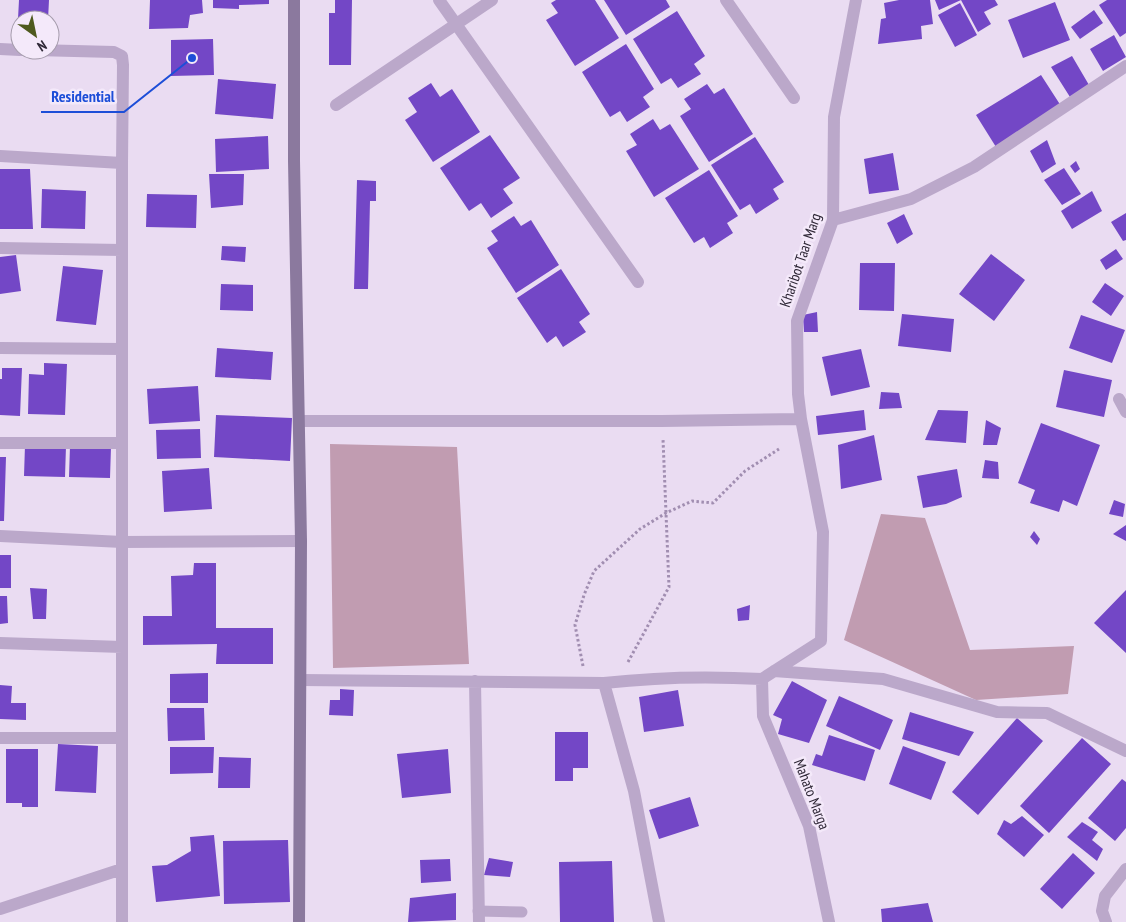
<svg xmlns="http://www.w3.org/2000/svg" width="1126" height="922" font-family="'PT Sans Narrow',sans-serif">
<style>
.green{fill:#c19cb1}
.building{fill:#7347c6}
.lines{fill:none;stroke-linecap:round;stroke-linejoin:round}
.path{stroke:#a18eb1;stroke-width:3;stroke-dasharray:2.5 2.5;stroke-linecap:butt}
.lane{stroke:#bba8ca;stroke-width:11}
.street{stroke:#bba8ca;stroke-width:12}
.secondary{stroke:#8b799e;stroke-width:12}
.labels{text-anchor:middle;dominant-baseline:central;stroke-width:5;stroke-linejoin:round;paint-order:stroke}
.street-label{font-size:15px;fill:#2f2837;stroke:#f4e9fa}
.leader{fill:none;stroke:#1d4ed8;stroke-width:2}
.callout-dot{fill:#1d4ed8;stroke:#f4e9fa;stroke-width:2}
.callout-label{font-size:16px;text-anchor:middle;font-weight:bold;fill:#1d4ed8;stroke:#f4e9fa;stroke-width:5;stroke-linejoin:round;paint-order:stroke}
</style>
<rect width="100%" height="100%" fill="#eadcf2"/>
<path class="green" d="M330,444L457,447L469,664L333,668Z
M881,514L925,518L970,650L1074,646L1068,694L976,700L844,640Z"/>
<path class="building" d="M19,0H49L48,20L18,19Z
M150,0H202L203,13L190,15L188,28L149,29Z
M213,0H269V4L239,5V9L213,8Z
M335,0H352L351,65H329V13H335Z
M556,0H595L619,38L575,66L546,20L558,13L551,3Z
M604,0H666L670,7L626,35Z
M899,0H930L933,24L921,26L922,39L878,44L881,19L886,18L884,3Z
M935,0H995L998,5L984,12L991,24L978,32L961,0L939,10Z
M1107,0H1126V33L1120,37L1099,5Z
M1055,2L1070,40L1023,58L1008,20Z
M960,3L977,35L955,47L938,15Z
M1094,10L1103,23L1080,39L1071,27Z
M677,11L705,56L694,64L701,74L678,88L671,78L661,84L633,39Z
M1114,35L1126,57L1103,71L1090,49Z
M213,39L214,75L171,76V40Z
M626,44L654,89L643,97L650,107L627,122L620,111L610,117L582,72Z
M1072,56L1089,85L1070,97L1051,67Z
M1041,75L1061,106L996,147L976,115Z
M218,79L276,84L273,119L215,114Z
M431,83L440,97L452,89L480,132L433,162L405,120L417,112L408,98Z
M707,84L714,94L724,88L753,134L709,162L680,116L691,109L684,99Z
M653,119L660,130L670,124L699,169L654,197L626,151L637,145L630,134Z
M490,135L520,178L503,189L513,203L491,218L481,203L469,211L440,168Z
M268,136L269,169L216,172L215,139Z
M755,137L784,182L773,189L779,199L756,214L750,204L740,210L711,165Z
M1047,140L1056,164L1042,173L1030,151Z
M893,153L899,190L869,194L864,159Z
M1076,161L1080,169L1075,173L1070,166Z
M1064,168L1081,194L1062,205L1044,180Z
M0,169H30L33,229H0Z
M709,170L738,216L727,223L733,233L710,248L704,237L694,243L665,198Z
M209,174H244L243,205L211,208Z
M357,180L376,181V201H370L368,289H354Z
M42,189L86,191L85,229L41,228Z
M1092,191L1102,211L1072,229L1061,211Z
M147,194L197,195L196,228L146,227Z
M1126,213V240L1123,241L1111,222Z
M904,214L913,234L897,244L887,223Z
M514,216L521,226L531,220L559,265L516,293L487,248L498,241L491,231Z
M222,246L246,247L245,262L221,260Z
M1116,249L1123,259L1106,270L1100,260Z
M991,254L1025,280L994,321L959,294Z
M16,255L21,291L0,294V257Z
M860,263H895L894,311L859,310Z
M63,266L103,270L96,325L56,321Z
M561,269L590,314L579,322L586,332L563,347L556,336L547,343L517,298Z
M1105,283L1124,296L1111,316L1092,302Z
M221,284L253,285V311L220,310Z
M817,312L818,332H804L803,315Z
M902,314L954,319L951,352L898,346Z
M1081,315L1125,330L1112,363L1069,348Z
M217,348L273,352L271,380L215,377Z
M861,349L870,387L831,396L822,357Z
M44,363L67,364L65,415L28,414L29,374L44,375Z
M2,368H22L20,416L0,415V379H2Z
M1064,370L1112,380L1104,417L1056,407Z
M198,386L200,421L149,424L147,389Z
M881,392L899,393L902,408L879,409Z
M864,410L866,430L818,435L816,416Z
M938,410L968,411L966,443L925,440Z
M216,415L292,418L290,461L214,457Z
M986,420L1001,428L997,445H983Z
M1041,423L1100,445L1077,506L1063,500L1059,512L1030,503L1035,490L1018,483Z
M200,429L201,458L157,459L156,430Z
M874,435L882,480L841,489L838,445Z
M25,445L66,446L65,477L24,476Z
M70,446L111,447L110,478L69,477Z
M0,457H6L4,521H0Z
M985,460L998,462L999,479L982,478Z
M209,468L212,509L164,512L162,471Z
M957,469L962,497L946,504L923,508L917,476Z
M1114,500L1125,504L1123,517L1109,514Z
M1126,525V541L1113,534Z
M1034,531L1040,539L1037,545L1030,537Z
M0,555H11V588H0Z
M194,563H216V628H273V664H216L217,644L143,645V616H172L171,576L193,575Z
M30,588L47,589L46,619H33Z
M1126,590V653L1094,623Z
M0,596H7L8,623L0,624Z
M750,605L749,620L738,621L737,609Z
M208,673V703H170V674Z
M792,681L827,700L809,743L778,734L782,719L773,715Z
M0,685L12,686L11,703H26V720L0,719Z
M340,689L354,690L353,716L329,715L330,700H340Z
M678,690L684,726L644,732L639,697Z
M839,696L893,720L880,750L826,726Z
M167,708H204L205,740L168,741Z
M910,712L974,732L959,756L902,739Z
M1017,718L1043,741L978,815L952,792Z
M555,732H588V768H573V781H555Z
M829,735L875,750L865,781L812,765L816,754L822,756Z
M1082,738L1111,764L1049,833L1020,806Z
M58,744L98,746L96,793L55,791Z
M903,746L946,762L931,800L889,784Z
M170,747H214L213,773L170,774Z
M6,749H38V807H22V803H6Z
M448,749L451,793L402,798L397,754Z
M219,757L251,758L250,788H218Z
M1122,779L1126,782V828L1115,841L1088,818Z
M690,797L699,826L659,839L649,810Z
M1022,816L1044,835L1024,857L997,834L1004,820L1011,824Z
M1082,822L1098,832L1092,840L1103,849L1097,861L1067,837Z
M214,835L220,896L156,902L152,866L167,865L191,851L190,837Z
M288,840L290,902L224,904L223,841Z
M1073,853L1095,873L1062,909L1040,889Z
M489,858L513,862L510,877L484,875Z
M450,859L451,881L421,883L420,860Z
M612,861L614,922H560L559,862Z
M456,893V920L408,922L410,898Z
M928,903L933,922H882L881,909Z"/>
<g class="lines">
<path class="path" d="M628,662L669,587L663,439
M583,666L575,625L584,595L594,571L640,529L666,513L692,501L713,503L745,471L779,449"/>
<path class="lane" d="M478,911L522,912"/>
<path class="street" d="M439,0L638,282
M726,0L794,98
M0,49L20,50
M35,50L114,52L122,56L123,65L122,163V922
M336,105L492,0
M0,156L122,163
M833,220L911,199L974,167L1126,66
M0,248L122,250
M0,348L122,349
M1119,399L1126,412
M299,421H662L801,419
M0,443H122
M0,536L122,542L301,541
M0,643L122,647
M774,671L883,679L997,712L1047,713L1126,751
M762,679L821,641L823,532L801,419L798,394L797,321L833,220L834,117L856,0
M762,679L763,716L809,826L829,922
M301,680L604,683C657,677 709,676 762,679
M475,681L479,922
M604,683L634,791L659,922
M0,738H122
M0,909L122,869
M1106,922L1102,911L1105,896L1126,869"/>
<path class="secondary" d="M294,0V161L301,541L299,922"/>
</g>
<g class="labels">
<g class="street-label">
<text transform="translate(800 260) rotate(-71)">Kharibot Taar Marg</text>
<text transform="translate(812 794) rotate(69)">Mahato Marga</text>
</g>
</g>
<path class="leader" d="M192 58L124 112H41"/>
<circle class="callout-dot" cx="192" cy="58" r="5"/>
<g class="callout-label">
<text x="83" y="102">Residential</text>
</g>
<g transform="translate(35 35) rotate(147)"><circle r="24" fill="#f4e9fa" stroke="#a59cac"/>
<path d="M0-4L9 19L0 12L-9 19Z" fill="#4e591e"/>
<text y="-8" font-size="14" font-weight="bold" text-anchor="middle" fill="#2f2837">N</text>
</g>
</svg>
